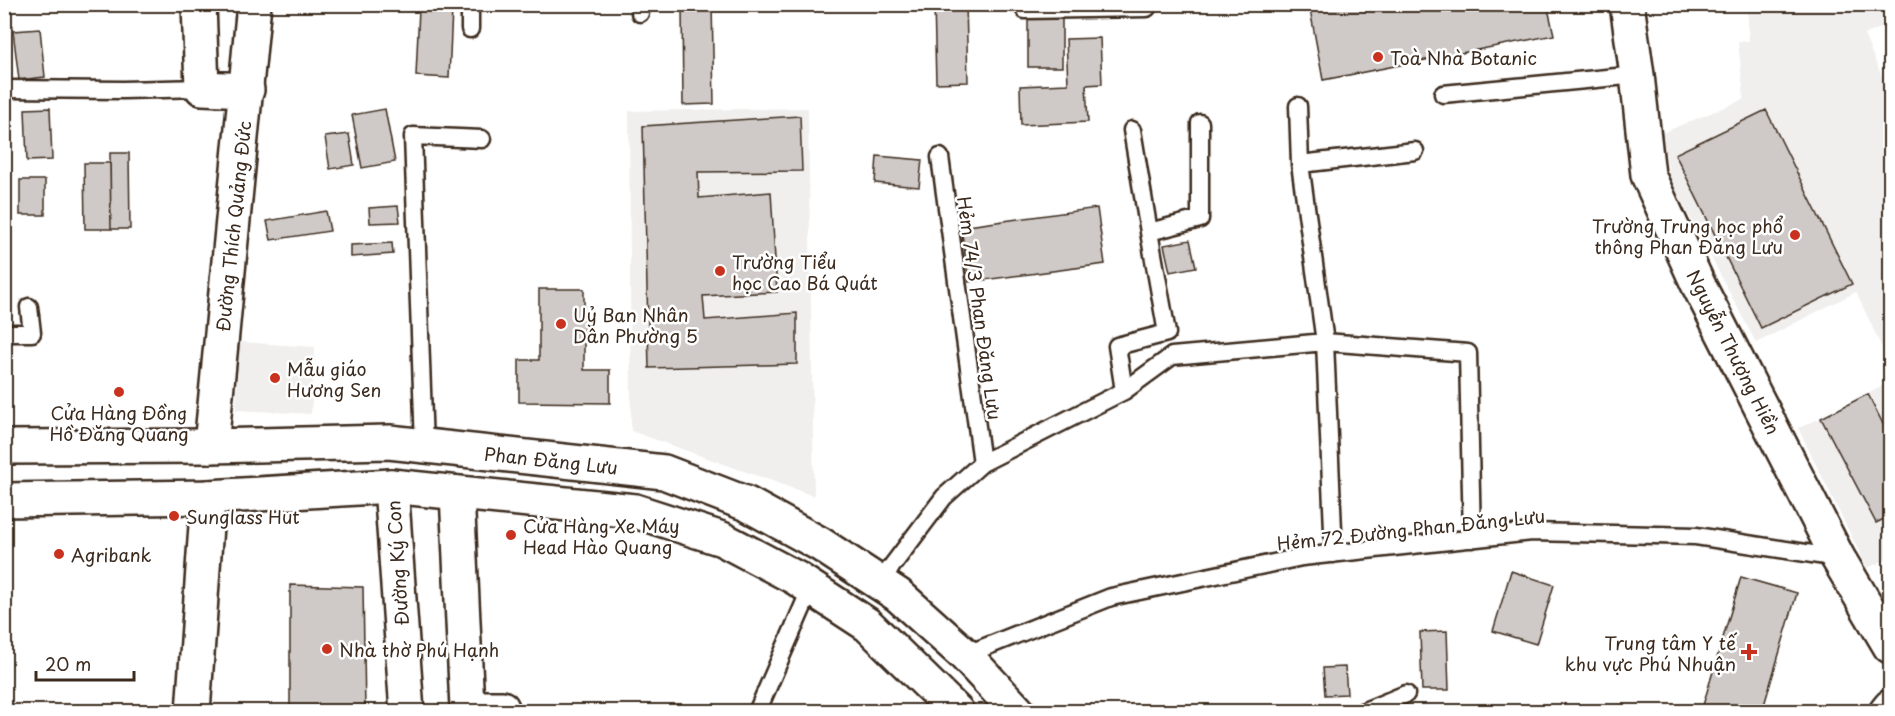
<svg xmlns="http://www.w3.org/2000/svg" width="1895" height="716" font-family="'Playpen Sans',sans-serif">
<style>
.built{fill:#f1efee}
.building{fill:#cfcac7;stroke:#3b2a1e;stroke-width:1.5}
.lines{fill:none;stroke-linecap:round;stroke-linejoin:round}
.service-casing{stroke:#3b2a1e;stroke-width:21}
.minor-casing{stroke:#3b2a1e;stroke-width:38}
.tertiary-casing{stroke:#3b2a1e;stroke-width:38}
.primary-casing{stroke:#3b2a1e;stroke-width:38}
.service{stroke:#fff;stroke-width:16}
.minor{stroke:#fff;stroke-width:33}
.tertiary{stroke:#fff;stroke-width:33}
.primary{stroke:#fff;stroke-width:33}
.poi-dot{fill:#c8321e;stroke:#fff;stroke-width:2}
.labels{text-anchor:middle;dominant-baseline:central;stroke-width:5;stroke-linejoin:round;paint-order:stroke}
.poi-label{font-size:18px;fill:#3b2a1e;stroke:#fff;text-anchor:start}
.street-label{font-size:18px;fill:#3b2a1e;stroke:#fff}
</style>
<rect width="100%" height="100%" fill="#fff"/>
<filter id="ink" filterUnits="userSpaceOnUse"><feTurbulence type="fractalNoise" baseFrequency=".0167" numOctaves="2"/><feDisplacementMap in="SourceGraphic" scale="12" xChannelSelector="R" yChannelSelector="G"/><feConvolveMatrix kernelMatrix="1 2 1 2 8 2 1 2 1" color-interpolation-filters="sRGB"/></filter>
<g filter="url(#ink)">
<path class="built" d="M1747,5H1890V24L1864,35L1890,95V365L1856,292L1756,343L1670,179L1662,133L1744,99L1738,42L1749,41Z
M808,108L814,496L631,431L629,111Z
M239,342L315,347L311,414L236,410Z
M1890,382V558L1867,568L1798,428L1821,418Z"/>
<path class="building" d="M682,4H712L714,104L683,105Z
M934,4H966L968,82L936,83Z
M1309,4H1547L1554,35L1323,80Z
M419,8L452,9L449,78L416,76Z
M1028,18H1062V67H1028Z
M40,29L45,77L19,80L13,31Z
M1100,38L1102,84L1086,85L1088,122L1021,125L1020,86L1068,84L1066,39Z
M50,108L52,160L27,161L25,109Z
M385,109L395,162L362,168L352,115Z
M1766,110L1852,284L1761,328L1675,154Z
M800,116L802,171L698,172L699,198L771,192L777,292L703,296L705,320L797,313V364L649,368L643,126Z
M349,134L354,165L330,169L325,137Z
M110,153H129L130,229H111Z
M877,156L922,160L919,187L875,183Z
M84,163H110L111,229H85Z
M20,180H45V215H20Z
M398,206L400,222L370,223L369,208Z
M1097,208L1105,264L969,282L961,227Z
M326,211L330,231L271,240L267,221Z
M1190,240L1196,267L1170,272L1164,245Z
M392,243L393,254L351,257V245Z
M4,284L10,285L5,324H4Z
M539,289H584V370H610V403L519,402V360H539Z
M1868,394L1890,438V516L1876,523L1821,418Z
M1511,571L1554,585L1536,644L1493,631Z
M1741,577L1797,593L1762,712H1701Z
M290,585L363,587L365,712H290Z
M1447,631L1449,690H1422L1420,632Z
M1345,667L1347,694L1325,695L1323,668Z"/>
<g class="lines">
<defs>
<path id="service" d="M640,4V13
M1022,4L1025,10L1147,8
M470,29V4
M4,89L123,90L202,88
M1443,94L1637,75
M1298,106L1300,164L1415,151
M1132,130L1149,232
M940,157L982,463
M1300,164L1325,342L1334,554
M4,333H32L29,307
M1124,391L1117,346L1167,333L1149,232L1200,219V123
M424,446L413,136L482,139
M879,583L944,497L982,463L1124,391L1172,356L1325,342L1468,353L1472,539
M965,655L1111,597L1302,557L1532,532L1696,536L1838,558
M757,712L811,588
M1362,712L1406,694"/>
<path id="minor" d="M199,4L202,88L247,90
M1627,4L1637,75L1648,175L1698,284L1838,558L1890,646
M391,486L407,712
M457,493L467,708H502V712
M193,712L208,497"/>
<path id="tertiary" d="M211,446L254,4
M1886,712L1890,707"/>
<path id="primary" d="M4,447L211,446L389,442L664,472L747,504L820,544L898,595L965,655L1018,712
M4,500L208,497L391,486L635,511L722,539L796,578L868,625L957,712"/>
</defs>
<use href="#service" class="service-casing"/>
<use href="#minor" class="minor-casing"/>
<use href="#tertiary" class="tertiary-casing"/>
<use href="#primary" class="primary-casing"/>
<use href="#service" class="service"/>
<use href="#minor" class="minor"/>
<use href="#tertiary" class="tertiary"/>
<use href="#primary" class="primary"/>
</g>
</g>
<g class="poi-dot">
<circle cx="1378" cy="57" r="6"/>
<circle cx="1795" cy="235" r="6"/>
<circle cx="720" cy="271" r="6"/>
<circle cx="561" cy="324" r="6"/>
<circle cx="275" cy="378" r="6"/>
<circle cx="119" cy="392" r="6"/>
<circle cx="174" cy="516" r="6"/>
<circle cx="511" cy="535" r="6"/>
<circle cx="59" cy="554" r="6"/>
<circle cx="327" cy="649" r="6"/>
<path d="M1746 643h6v6h6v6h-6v6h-6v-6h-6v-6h6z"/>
</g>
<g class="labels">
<g class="poi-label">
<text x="1390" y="57">Toà Nhà Botanic</text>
<text x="1783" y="225" text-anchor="end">Trường Trung học phổ<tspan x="1783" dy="21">thông Phan Đăng Lưu</tspan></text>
<text x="732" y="261">Trường Tiểu<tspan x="732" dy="21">học Cao Bá Quát</tspan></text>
<text x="573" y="314">Uỷ Ban Nhân<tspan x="573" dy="21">Dân Phường 5</tspan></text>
<text x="287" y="368">Mẫu giáo<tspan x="287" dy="21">Hương Sen</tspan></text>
<text x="119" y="412" text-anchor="middle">Cửa Hàng Đồng<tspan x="119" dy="21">Hồ Đăng Quang</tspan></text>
<text x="186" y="516">Sunglass Hut</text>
<text x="523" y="525">Cửa Hàng Xe Máy<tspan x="523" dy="21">Head Hào Quang</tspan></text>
<text x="71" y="554">Agribank</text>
<text x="1736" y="642" text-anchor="end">Trung tâm Y tế<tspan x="1736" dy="21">khu vực Phú Nhuận</tspan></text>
<text x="339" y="649">Nhà thờ Phú Hạnh</text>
</g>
<g class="street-label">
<text transform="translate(233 226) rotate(-84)">Đường Thích Quảng Đức</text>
<text transform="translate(980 308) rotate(82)">Hẻm 74/3 Phan Đăng Lưu</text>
<text transform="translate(1734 352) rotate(63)">Nguyễn Thượng Hiền</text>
<text transform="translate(551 460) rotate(6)">Phan Đăng Lưu</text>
<text transform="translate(1411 529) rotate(-6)">Hẻm 72 Đường Phan Đăng Lưu</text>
<text transform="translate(397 563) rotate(-94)">Đường Ký Con</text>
</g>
</g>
<rect width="1895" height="716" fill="none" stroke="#fff" stroke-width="24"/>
<rect x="12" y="12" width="1871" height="692" fill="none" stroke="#3b2a1e" stroke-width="2" filter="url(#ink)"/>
<path d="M36 671v9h98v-9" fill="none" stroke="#3b2a1e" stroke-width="3"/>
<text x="45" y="671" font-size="18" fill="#3b2a1e" stroke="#ffffff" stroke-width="4.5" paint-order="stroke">20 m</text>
</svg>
